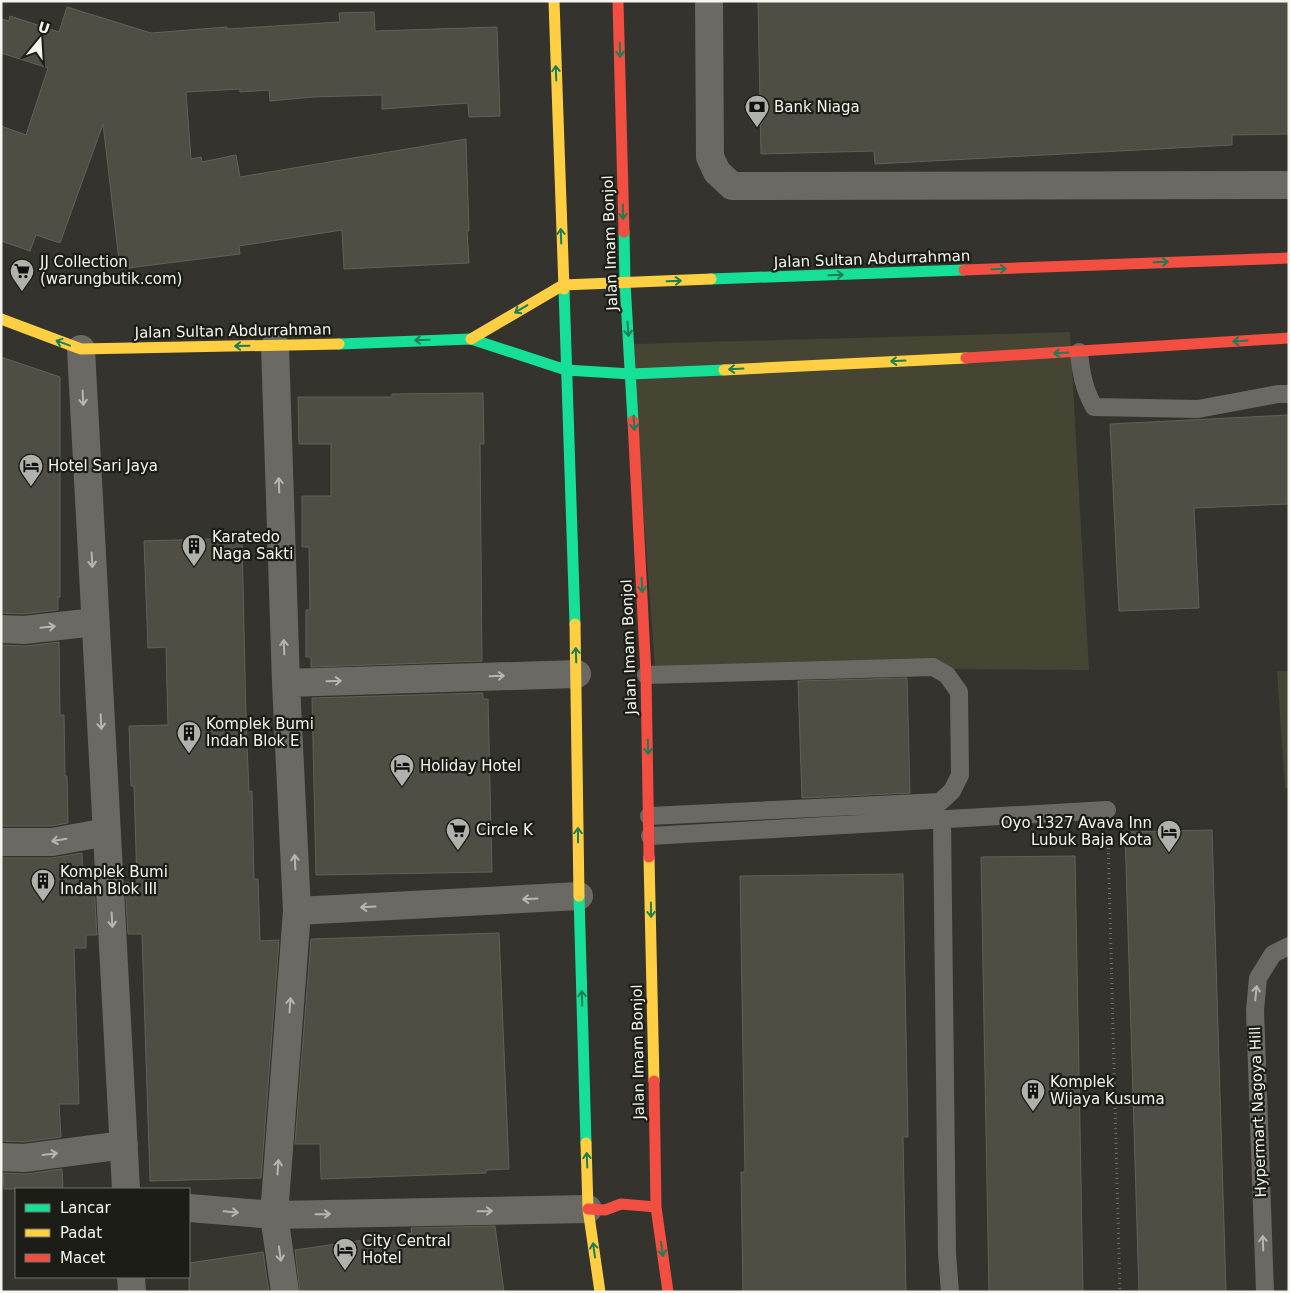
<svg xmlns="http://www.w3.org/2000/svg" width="1290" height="1293" font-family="'DejaVu Sans',sans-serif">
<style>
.green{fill:#464432}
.building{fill:#4f4e45;stroke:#61605b}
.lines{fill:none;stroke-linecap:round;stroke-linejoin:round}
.path{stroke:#71716d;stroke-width:3;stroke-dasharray:1 4;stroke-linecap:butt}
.lane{stroke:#6a6964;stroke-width:18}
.street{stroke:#6a6964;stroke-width:28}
.fast{stroke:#16e098;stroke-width:11}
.slow{stroke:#ffcf43;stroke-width:11}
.jam{stroke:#f24e42;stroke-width:11}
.oneway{stroke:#1a7e58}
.oneway2{stroke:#b6b6b0}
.labels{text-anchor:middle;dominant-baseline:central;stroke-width:4.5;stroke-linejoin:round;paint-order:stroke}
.poi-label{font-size:15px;fill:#f5f5ef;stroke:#1d1d18;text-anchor:start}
.street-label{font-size:15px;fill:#f5f5ef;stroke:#1d1d18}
</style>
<rect width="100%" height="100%" fill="#34332e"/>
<path class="green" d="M1070,332L1089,670L655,667L631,344Z
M1277,671H1289V788H1285Z"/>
<path class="building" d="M758,1H1289V134L1232,135V145L875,164L874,151L761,154Z
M67,7L151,33L227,27V29L340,22L339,13L374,12L375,31L497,27L500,116L469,117L468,103L382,109V95L313,97L270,101L269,90L240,92V89L186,92L191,159L201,157L202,162L236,155L240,177L466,139L469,231H467L469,263L344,269L342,230L239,246L240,254L120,269L103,124L60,243L36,235L30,251L1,241V126L26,135L48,68L1,53V19L9,21L10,16L59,32Z
M1,357L60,377V597H58V610L23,614L1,613Z
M483,393L484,444H480L482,661L311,667V657H306V610H310L309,547H302V496H331V444H299L298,397H392V394Z
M1289,415V504L1194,508L1199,608L1119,611L1110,424Z
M242,538L246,719L249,792L252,791L254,879H258L260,941L279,940L261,1178L150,1181L142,934H128L125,883H137L134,786H131L129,726L168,725L166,647L148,648L144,541Z
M59,642L60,715H64L65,776H67L68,823L51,826H1V645L26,646Z
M907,678L910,793L802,798L798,681Z
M483,693V699H488L492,872L316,875L312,698Z
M1212,830L1226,1292H1139L1125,832Z
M82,853L83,885L94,884L97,935H86V948H74L79,1104H59L61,1137L23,1142L1,1141V858H52Z
M1075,856L1083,1292H989L981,857Z
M903,874L908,1137H903L906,1292H743L741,1172H745L740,876Z
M499,933L509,1169L486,1170V1173L321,1179L320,1144H295L311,939Z
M62,1169L63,1189H4L3,1173L26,1174Z
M495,1226L504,1292H300L295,1250L412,1233L411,1228Z
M263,1252L269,1292H189V1263Z"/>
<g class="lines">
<path class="path" d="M1108,838L1120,1292"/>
<path class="lane" d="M1079,352C1081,373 1084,389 1094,407L1198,409L1278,394H1289
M646,675L933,667L947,675L959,692L960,775L952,791L940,802L649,816
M942,819L947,1253L950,1292
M650,836L1107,810
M1265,1292L1255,1010L1258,978L1273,954L1289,946"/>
<path class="street" d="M709,1L710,157L717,172L732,186L1289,185
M275,346L286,683L297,911L274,1215L285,1292
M81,349L126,1189
M1,629L24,630L95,622
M286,683L577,674
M1,842H52L107,832
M297,911L579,896
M1,1157L24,1158L124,1145
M189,1208L274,1215L588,1209
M131,1277L132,1292"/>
<path class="fast" d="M624,232L625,283L633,421
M711,279L964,270
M564,289L575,624
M339,344L471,339L566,370L631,374L724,370
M579,896L586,1143"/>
<path class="slow" d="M554,1L564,289
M1,319L81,349L339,344
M471,339L563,285L711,279
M724,370L966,358
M575,624L579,896
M649,857L654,1081
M586,1143L588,1209L600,1292"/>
<path class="jam" d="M618,1L624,232
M964,270L1289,258
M966,358L1289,338
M633,421L646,675L649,857
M654,1081L656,1207L668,1292
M588,1209L605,1210L621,1204L656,1207"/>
</g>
<defs><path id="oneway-shaft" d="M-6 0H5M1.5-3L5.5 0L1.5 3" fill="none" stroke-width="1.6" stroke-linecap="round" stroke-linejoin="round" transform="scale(1.25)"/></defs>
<g class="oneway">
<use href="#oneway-shaft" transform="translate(620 50) rotate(89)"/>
<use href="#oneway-shaft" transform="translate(556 73) rotate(-92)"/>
<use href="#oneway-shaft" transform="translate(623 212) rotate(89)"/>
<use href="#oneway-shaft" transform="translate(561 236) rotate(-92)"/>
<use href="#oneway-shaft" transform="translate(1161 262) rotate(-2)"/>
<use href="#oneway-shaft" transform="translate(999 269) rotate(-2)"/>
<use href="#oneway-shaft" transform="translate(836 275) rotate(-2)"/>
<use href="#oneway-shaft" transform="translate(674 281) rotate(-2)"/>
<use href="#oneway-shaft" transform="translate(521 309) rotate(149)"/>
<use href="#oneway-shaft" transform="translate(628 329) rotate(86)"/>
<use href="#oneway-shaft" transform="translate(422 340) rotate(178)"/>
<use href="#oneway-shaft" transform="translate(1240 341) rotate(176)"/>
<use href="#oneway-shaft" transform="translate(63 343) rotate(-160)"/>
<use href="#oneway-shaft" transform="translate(242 346) rotate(179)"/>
<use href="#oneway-shaft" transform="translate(1061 353) rotate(177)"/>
<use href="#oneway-shaft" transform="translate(898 361) rotate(177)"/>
<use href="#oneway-shaft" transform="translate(736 369) rotate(177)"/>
<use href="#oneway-shaft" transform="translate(634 423) rotate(87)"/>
<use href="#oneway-shaft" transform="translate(642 585) rotate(87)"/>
<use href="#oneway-shaft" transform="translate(576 655) rotate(-92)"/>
<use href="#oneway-shaft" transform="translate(648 747) rotate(89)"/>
<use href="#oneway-shaft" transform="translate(578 835) rotate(-90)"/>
<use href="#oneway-shaft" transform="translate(651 910) rotate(89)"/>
<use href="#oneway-shaft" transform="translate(582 998) rotate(-92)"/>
<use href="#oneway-shaft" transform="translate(587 1160) rotate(-92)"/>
<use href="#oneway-shaft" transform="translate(662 1249) rotate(82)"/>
<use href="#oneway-shaft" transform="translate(594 1250) rotate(-98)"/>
</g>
<g class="oneway2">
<use href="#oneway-shaft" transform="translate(83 398) rotate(87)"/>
<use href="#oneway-shaft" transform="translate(279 485) rotate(-92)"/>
<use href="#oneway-shaft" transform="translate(92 560) rotate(87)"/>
<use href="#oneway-shaft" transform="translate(48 627) rotate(-6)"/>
<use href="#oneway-shaft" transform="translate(284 647) rotate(-92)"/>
<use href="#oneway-shaft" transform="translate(497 676) rotate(-2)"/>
<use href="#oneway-shaft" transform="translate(334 681) rotate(-2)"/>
<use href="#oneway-shaft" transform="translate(101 722) rotate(87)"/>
<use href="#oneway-shaft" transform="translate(59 840) rotate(171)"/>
<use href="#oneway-shaft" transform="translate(295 862) rotate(-93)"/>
<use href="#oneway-shaft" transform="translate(530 899) rotate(177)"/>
<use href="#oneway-shaft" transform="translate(368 907) rotate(177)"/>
<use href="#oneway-shaft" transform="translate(112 920) rotate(87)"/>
<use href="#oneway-shaft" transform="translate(1256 993) rotate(-84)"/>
<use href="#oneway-shaft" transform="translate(290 1005) rotate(-86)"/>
<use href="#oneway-shaft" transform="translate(50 1154) rotate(-7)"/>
<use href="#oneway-shaft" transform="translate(278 1167) rotate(-86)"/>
<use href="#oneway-shaft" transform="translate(485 1211) rotate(-1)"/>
<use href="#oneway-shaft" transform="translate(231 1212) rotate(5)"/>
<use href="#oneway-shaft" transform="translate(323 1214) rotate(-1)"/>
<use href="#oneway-shaft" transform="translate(1263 1243) rotate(-92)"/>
<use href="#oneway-shaft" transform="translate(280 1254) rotate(82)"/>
</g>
<defs>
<symbol id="bank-pin" viewBox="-11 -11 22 30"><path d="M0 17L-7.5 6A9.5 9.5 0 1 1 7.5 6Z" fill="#b1b1ab" stroke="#1d1d18"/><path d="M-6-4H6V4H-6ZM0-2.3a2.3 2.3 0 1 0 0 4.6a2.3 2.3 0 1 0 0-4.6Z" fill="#111"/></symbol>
<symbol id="supermarket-pin" viewBox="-11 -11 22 30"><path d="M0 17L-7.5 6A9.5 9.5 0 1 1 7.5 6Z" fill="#b1b1ab" stroke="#1d1d18"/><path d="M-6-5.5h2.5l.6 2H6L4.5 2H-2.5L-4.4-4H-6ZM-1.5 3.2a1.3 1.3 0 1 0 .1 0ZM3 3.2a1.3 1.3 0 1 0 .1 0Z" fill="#111"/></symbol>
<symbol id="hotel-pin" viewBox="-11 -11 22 30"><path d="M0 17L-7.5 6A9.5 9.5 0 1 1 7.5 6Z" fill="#b1b1ab" stroke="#1d1d18"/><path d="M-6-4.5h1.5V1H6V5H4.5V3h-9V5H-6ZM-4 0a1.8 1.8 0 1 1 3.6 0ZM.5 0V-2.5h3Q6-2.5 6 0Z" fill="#111"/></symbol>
<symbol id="building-pin" viewBox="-11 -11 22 30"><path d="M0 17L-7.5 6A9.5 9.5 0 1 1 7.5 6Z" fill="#b1b1ab" stroke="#1d1d18"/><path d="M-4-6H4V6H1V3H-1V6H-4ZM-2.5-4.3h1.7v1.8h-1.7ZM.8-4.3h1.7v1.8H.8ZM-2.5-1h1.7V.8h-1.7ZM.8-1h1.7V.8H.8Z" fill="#111"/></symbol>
</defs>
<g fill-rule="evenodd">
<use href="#bank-pin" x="743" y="93" width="28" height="38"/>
<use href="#supermarket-pin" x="8" y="257" width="28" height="38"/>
<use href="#hotel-pin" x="17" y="452" width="28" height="38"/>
<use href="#building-pin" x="180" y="532" width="28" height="38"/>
<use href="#building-pin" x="175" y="719" width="28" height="38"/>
<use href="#hotel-pin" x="388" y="752" width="28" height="38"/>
<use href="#supermarket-pin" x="444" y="816" width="28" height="38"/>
<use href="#hotel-pin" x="1155" y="818" width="28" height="38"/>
<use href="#building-pin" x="29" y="867" width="28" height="38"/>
<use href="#building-pin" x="1019" y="1077" width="28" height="38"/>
<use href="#hotel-pin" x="331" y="1236" width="28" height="38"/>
</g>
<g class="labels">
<g class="poi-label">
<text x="774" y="107">Bank Niaga</text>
<text x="40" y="262">JJ Collection<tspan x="40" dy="17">(warungbutik.com)</tspan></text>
<text x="48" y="466">Hotel Sari Jaya</text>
<text x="212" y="537">Karatedo<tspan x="212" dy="17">Naga Sakti</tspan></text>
<text x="206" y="724">Komplek Bumi<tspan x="206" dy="17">Indah Blok E</tspan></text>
<text x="420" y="766">Holiday Hotel</text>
<text x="1152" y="823" text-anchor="end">Oyo 1327 Avava Inn<tspan x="1152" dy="17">Lubuk Baja Kota</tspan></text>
<text x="476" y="830">Circle K</text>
<text x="60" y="872">Komplek Bumi<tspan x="60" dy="17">Indah Blok III</tspan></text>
<text x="1050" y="1082">Komplek<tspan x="1050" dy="17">Wijaya Kusuma</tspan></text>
<text x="362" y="1241">City Central<tspan x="362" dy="17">Hotel</tspan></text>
</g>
<g class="street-label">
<text transform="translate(610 243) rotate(-92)">Jalan Imam Bonjol</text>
<text transform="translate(872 259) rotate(-2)">Jalan Sultan Abdurrahman</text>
<text transform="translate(233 331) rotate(-1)">Jalan Sultan Abdurrahman</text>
<text transform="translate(629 647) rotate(-92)">Jalan Imam Bonjol</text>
<text transform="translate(638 1052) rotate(-91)">Jalan Imam Bonjol</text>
<text transform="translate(1258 1112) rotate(-92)">Hypermart Nagoya Hill</text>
</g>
</g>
<rect width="1290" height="1293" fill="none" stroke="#f5f5ef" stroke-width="5"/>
<rect x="15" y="1188" width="175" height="90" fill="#1d1d18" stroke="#73736e"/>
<rect x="25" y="1204" width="25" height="8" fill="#16e098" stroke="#73736e"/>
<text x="60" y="1213" font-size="15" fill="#f5f5ef">Lancar</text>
<rect x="25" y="1229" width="25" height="8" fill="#ffcf43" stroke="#73736e"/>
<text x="60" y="1238" font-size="15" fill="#f5f5ef">Padat</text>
<rect x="25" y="1254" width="25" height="8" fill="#f24e42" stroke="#73736e"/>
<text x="60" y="1263" font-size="15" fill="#f5f5ef">Macet</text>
<g transform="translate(40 40) rotate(18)" stroke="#1d1d18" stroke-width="4" paint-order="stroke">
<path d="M0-4L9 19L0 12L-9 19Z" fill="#f5f5ef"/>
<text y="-8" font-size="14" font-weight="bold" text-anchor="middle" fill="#f5f5ef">U</text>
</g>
</svg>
